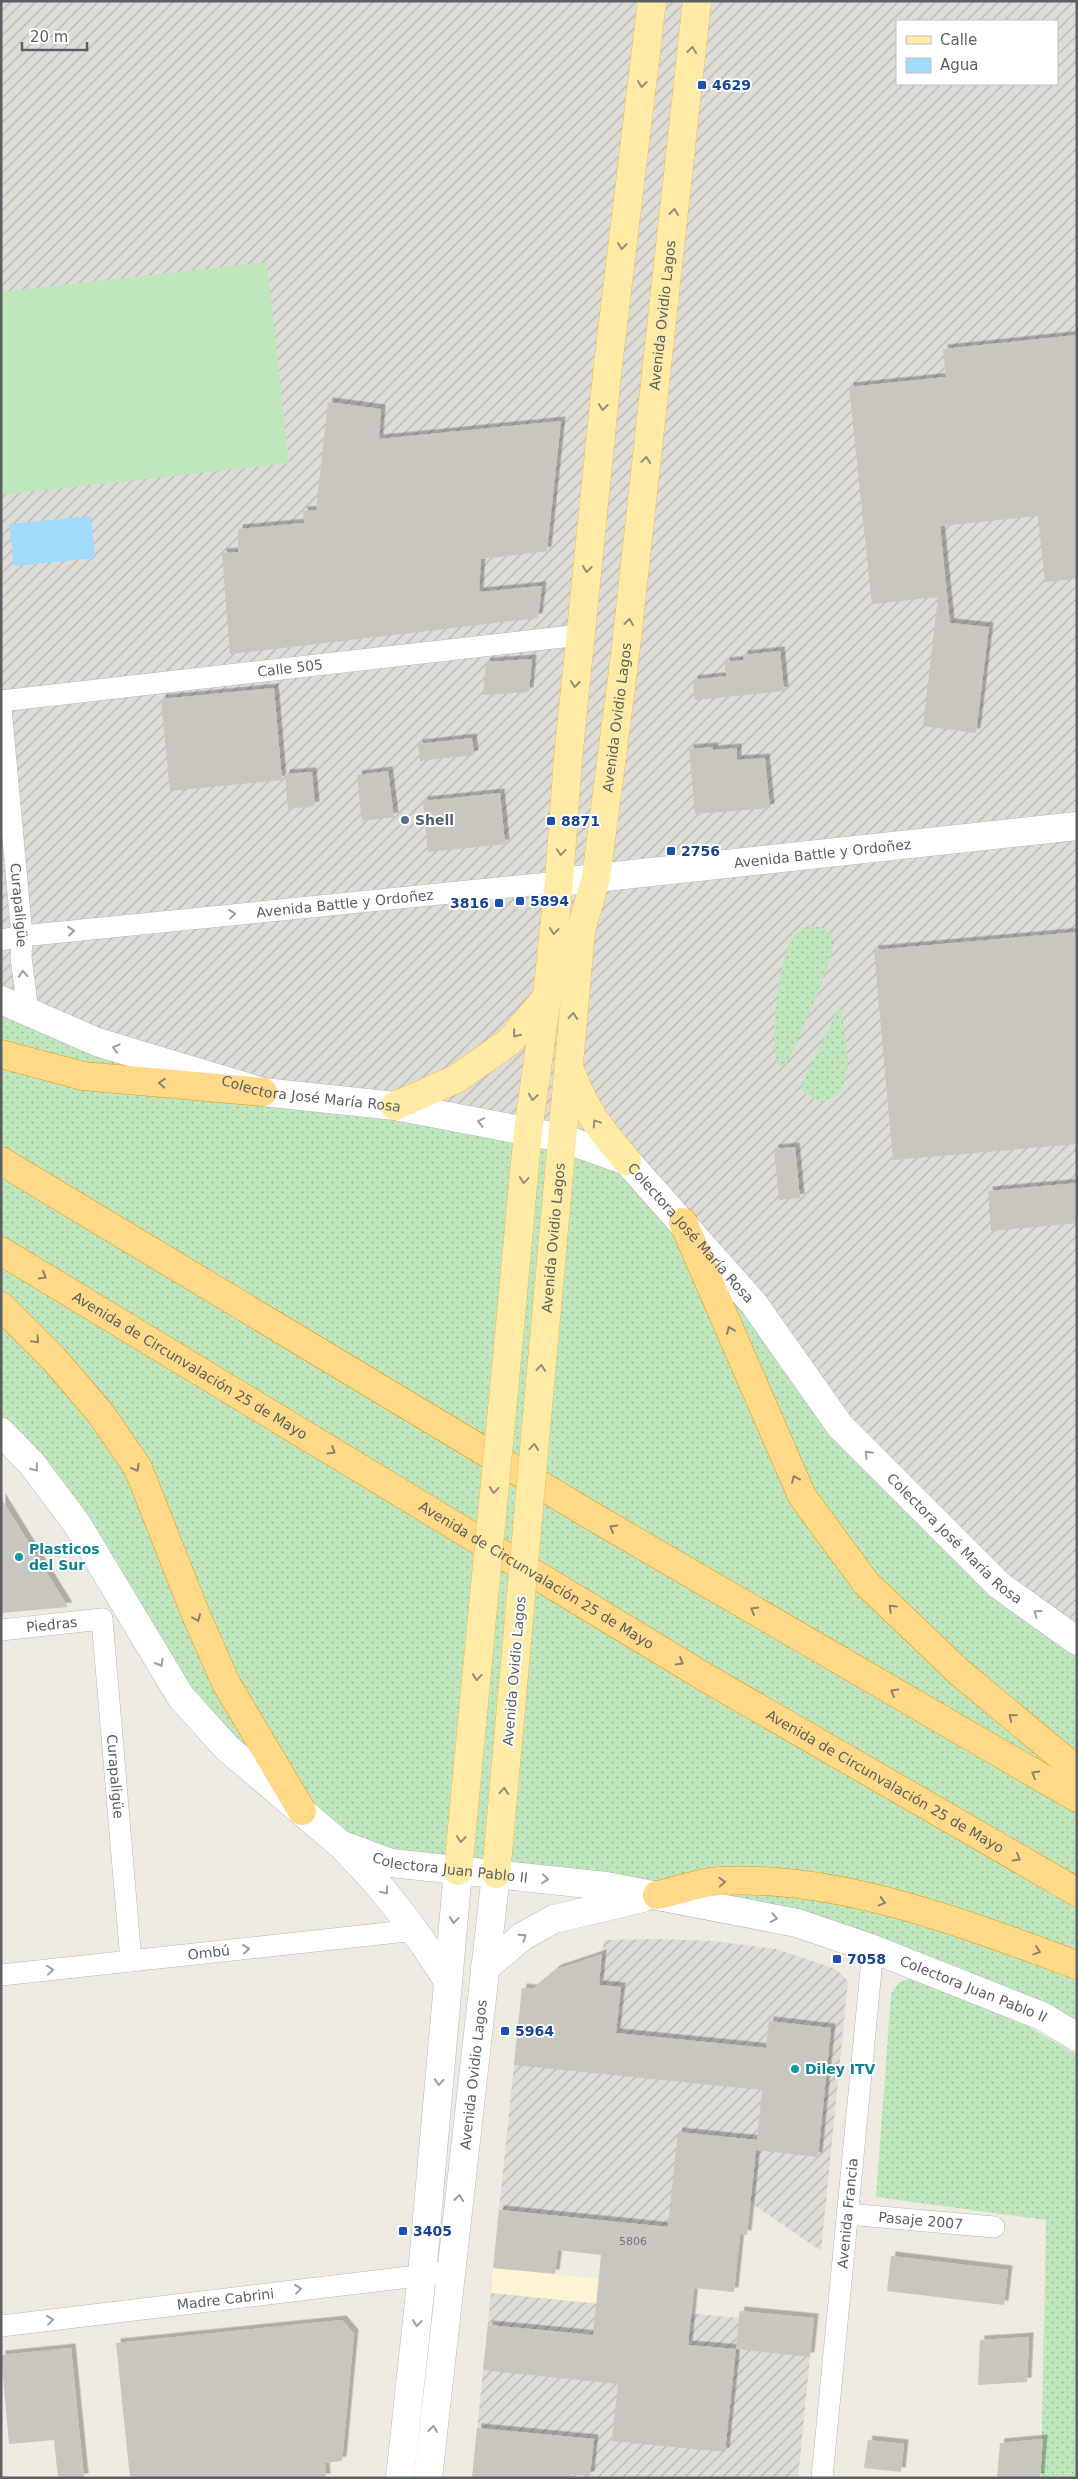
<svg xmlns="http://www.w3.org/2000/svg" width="1078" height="2479" font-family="'DejaVu Sans',sans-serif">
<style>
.commercial{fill:#fff3d6}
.industrial{fill:url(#industrial-furrows);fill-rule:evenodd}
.grass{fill:url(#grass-dots)}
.pitch{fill:#c0e6be}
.water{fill:#a1dcff}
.building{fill:#c9c5bf;filter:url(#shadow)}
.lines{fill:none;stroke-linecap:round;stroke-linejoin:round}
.minor-casing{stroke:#b3b6ba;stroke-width:22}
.secondary-casing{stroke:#b4b8bd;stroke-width:29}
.primary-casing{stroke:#f5be54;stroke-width:29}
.motorway-casing{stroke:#f09600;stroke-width:29}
.minor{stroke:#fff;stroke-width:21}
.secondary{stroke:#fff;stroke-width:28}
.primary{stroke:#ffeba6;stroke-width:28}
.motorway{stroke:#ffd988;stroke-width:28}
.primary-bridge-casing{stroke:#f5be54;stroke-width:29;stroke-linecap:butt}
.primary-bridge{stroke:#ffeba6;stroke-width:28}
.oneway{stroke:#94907a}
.oneway2{stroke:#9c9fa1}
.oneway3{stroke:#8c846e}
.transit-dot{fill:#1a4fb4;stroke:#fff;stroke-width:2}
.service-dot{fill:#5c6f8a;stroke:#fff;stroke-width:2}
.culture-dot{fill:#0f9aa8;stroke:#fff;stroke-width:2}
.labels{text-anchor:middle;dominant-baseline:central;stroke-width:4;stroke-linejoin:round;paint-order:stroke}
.number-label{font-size:11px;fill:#76787a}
.transit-label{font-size:14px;font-weight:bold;fill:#164399;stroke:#fff;text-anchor:start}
.street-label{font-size:14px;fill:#5a5f63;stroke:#fff}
.service-label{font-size:14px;font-weight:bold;fill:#4e5e75;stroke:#fff;text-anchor:start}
.culture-label{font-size:14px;font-weight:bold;fill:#0d838f;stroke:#fff;text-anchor:start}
</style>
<defs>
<pattern id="industrial-furrows" width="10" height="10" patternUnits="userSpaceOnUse" patternTransform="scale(1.25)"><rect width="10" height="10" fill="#dedcd7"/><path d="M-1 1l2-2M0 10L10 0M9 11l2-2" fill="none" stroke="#b7b6b2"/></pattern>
<pattern id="grass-dots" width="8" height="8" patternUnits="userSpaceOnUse" patternTransform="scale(1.25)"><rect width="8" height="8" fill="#c0e6be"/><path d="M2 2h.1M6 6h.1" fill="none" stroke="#9fbe9e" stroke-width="1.8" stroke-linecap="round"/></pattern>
<filter id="shadow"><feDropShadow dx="4.5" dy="-4.5" stdDeviation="0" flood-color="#0004"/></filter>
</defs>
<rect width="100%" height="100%" fill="#eeeae2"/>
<path class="commercial" d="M493,2268L599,2279L597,2304L491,2293Z"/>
<path class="industrial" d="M1,1H1077V1641L263,1092L1,1000ZM897,21H1057V84H897Z
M658,1939L713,1941L776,1949L836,1969L848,1981L821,2251L751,2203L747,2235L499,2210L522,1988L537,1990L538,1985L557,1969L602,1954L604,1940Z
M491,2293L738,2318L740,2311L814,2318L798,2478H472Z"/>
<path class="grass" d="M808,926C818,926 830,928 833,940C837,954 796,1045 787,1063L782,1067L778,1066C769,1039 778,961 793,937C796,932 803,929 808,926Z
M1,1000L97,1042L627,1161L840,1426L1077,1641V2037L844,1940L391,1863L227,1748L1,1432Z
M840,1005C844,1035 864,1099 817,1102L803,1091L802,1083Z
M914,1978L1027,2026L1077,2055V2478H1041L1046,2220L876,2197L891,1994L899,1982Z"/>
<path class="pitch" d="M267,262L289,463L1,495V292Z"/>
<path class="water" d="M91,516L95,558L14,566L9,524Z"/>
<path class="building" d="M1077,335V579L1045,582L1038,516L940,526L950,623L989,627L976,733L923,726L938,597L872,604L849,387L946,377L943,349Z
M328,402L381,409L379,439L561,421L547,551L481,559L479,592L542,586L538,618L230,654L222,553L238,552V529L304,523L303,511L316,510Z
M780,651L784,691L695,700L693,680L726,676L725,662L744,660L743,655Z
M532,659L529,692L483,695L486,662Z
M274,688L282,780L170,791L161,699Z
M472,738L474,755L420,761L418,744Z
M713,747V750L737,748V760L765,758L770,808L695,814L689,749Z
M388,771L394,817L362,821L357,775Z
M312,772L315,806L288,809L285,774Z
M500,793L505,844L428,852L423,801Z
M1077,932V1144L893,1160L874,950Z
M795,1147L800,1198L779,1200L774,1149Z
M1077,1183V1223L991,1231L988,1191Z
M1,1498L68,1607L1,1613Z
M602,1954L599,1985L621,1987L616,2033L766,2048L769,2021L831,2028L818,2157L756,2150L747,2235L740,2234L734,2292L694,2288L688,2345L736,2349L725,2452L612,2441L618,2384L483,2370L488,2325L593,2335L601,2255L558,2250L555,2274L493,2268L499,2210L668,2227L678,2132L757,2140L762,2090L514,2065L522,1988L533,1989L557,1969Z
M891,2256L1008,2270L1004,2305L887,2291Z
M740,2311L814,2318L810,2357L736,2349Z
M342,2320L354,2334L342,2461L325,2463L326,2478H130L116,2343Z
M1029,2337L1027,2382L978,2385L980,2340Z
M71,2348L84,2478H58L54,2440L9,2444L1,2355Z
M477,2428L594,2439L590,2476L572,2474V2478H472Z
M1043,2439L1040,2478H997L1000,2443Z
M868,2440L904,2444L901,2472L864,2468Z"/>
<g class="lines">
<defs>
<g id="minor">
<path id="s1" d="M1,701L580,635"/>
<path id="s2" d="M1,708L22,936L21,957L28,1012"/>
<path id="s3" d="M1,940L22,936L559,882"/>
<path id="s4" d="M102,1619L131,1961"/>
<path id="s5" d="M1,1630L102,1619"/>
<path id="s6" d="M1,1975L416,1930"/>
<path id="s7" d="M847,2214L994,2227"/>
<path id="s8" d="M1,2326L451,2272"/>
<path id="s9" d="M822,2478L873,1949"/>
</g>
<g id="secondary">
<path id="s10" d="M559,882L1077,826"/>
<path id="s11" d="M1,1000L97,1042L263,1092L395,1106L562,1138L627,1161L754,1304L840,1426L999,1585L1077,1641"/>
<path id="s12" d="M1,1432L32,1464L77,1524L181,1697L227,1748L340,1844L391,1863L606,1886L797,1923L873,1949L1042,2016L1077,2037"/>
<path d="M346,1850C386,1890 418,1933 448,1981"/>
<path d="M485,1968L523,1936L554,1919L643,1898"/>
<path d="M400,2478L422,2274L458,1871"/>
<path id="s13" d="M428,2478L496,1874"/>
</g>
<g id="primary">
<path d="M570,1070C585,1110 599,1128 627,1161"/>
<path d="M395,1106L456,1079L509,1042L547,997"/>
<path d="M504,1390L528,1131L547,997L559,882L568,759L608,365L652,1"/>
<path id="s14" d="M537,1417L581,930L596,878L625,656L697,1"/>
<path d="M458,1871L481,1628"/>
<path d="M496,1874L516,1652"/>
</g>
<g id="motorway">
<path d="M1,1054L83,1076L263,1092"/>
<path d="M1,1161L592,1516L1077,1798"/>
<path d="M683,1222L802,1496L866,1583L959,1672L1077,1770"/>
<path id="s15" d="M1,1251L708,1679L1077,1892"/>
<path d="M1,1306L54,1359L101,1414L138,1468L196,1615L226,1683L302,1811"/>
<path d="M657,1895C677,1891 700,1882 720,1881C840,1875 966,1924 1077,1965"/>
</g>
</defs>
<use href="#minor" class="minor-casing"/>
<use href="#secondary" class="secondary-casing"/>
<use href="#primary" class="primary-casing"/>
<use href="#motorway" class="motorway-casing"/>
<use href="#minor" class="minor"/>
<use href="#secondary" class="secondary"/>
<use href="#primary" class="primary"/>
<use href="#motorway" class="motorway"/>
<defs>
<path id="primary-bridge" d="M481,1628L504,1390
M516,1652L537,1417"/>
</defs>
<use href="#primary-bridge" class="primary-bridge-casing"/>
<use href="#primary-bridge" class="primary-bridge"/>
</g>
<defs><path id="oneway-chevron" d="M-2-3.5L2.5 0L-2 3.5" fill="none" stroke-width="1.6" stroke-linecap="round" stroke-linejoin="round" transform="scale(1.25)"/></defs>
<g class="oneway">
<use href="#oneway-chevron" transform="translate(692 50) rotate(-84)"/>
<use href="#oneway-chevron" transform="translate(642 84) rotate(97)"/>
<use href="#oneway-chevron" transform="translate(674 212) rotate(-84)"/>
<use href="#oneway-chevron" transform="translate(622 246) rotate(97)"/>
<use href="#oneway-chevron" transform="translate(603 407) rotate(96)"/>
<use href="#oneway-chevron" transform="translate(646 460) rotate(-84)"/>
<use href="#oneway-chevron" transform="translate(587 569) rotate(96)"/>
<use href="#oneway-chevron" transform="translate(629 622) rotate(-84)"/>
<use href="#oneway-chevron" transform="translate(575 684) rotate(96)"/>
<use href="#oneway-chevron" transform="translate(561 852) rotate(94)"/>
<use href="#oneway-chevron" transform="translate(554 931) rotate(96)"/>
<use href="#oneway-chevron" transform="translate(573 1016) rotate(-85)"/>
<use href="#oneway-chevron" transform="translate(516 1034) rotate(129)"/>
<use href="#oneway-chevron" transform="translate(533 1097) rotate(98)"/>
<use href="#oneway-chevron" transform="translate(596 1123) rotate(-124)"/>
<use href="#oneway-chevron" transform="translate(524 1180) rotate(95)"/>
<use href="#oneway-chevron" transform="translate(541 1368) rotate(-85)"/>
<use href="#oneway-chevron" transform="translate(534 1447) rotate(-85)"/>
<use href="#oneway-chevron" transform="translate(494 1490) rotate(95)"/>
<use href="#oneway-chevron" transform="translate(477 1677) rotate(95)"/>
<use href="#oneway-chevron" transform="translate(504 1791) rotate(-85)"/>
<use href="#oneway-chevron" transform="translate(461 1839) rotate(96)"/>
</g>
<g class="oneway2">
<use href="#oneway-chevron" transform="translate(232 914) rotate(-6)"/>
<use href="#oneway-chevron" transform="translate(71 931) rotate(-6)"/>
<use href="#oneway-chevron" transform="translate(23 974) rotate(-95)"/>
<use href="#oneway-chevron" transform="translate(116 1048) rotate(-163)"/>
<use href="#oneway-chevron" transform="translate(481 1122) rotate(-169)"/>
<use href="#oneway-chevron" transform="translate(868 1454) rotate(-135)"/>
<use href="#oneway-chevron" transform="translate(35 1468) rotate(51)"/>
<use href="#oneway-chevron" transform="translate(1037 1613) rotate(-144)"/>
<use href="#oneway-chevron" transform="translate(160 1663) rotate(60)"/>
<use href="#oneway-chevron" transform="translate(545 1879) rotate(6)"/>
<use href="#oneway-chevron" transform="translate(385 1891) rotate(52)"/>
<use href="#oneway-chevron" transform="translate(774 1918) rotate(11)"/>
<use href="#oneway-chevron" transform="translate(454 1920) rotate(95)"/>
<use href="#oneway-chevron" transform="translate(523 1937) rotate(-35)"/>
<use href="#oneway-chevron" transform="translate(246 1949) rotate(-6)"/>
<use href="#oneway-chevron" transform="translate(50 1970) rotate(-6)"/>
<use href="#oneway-chevron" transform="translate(439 2082) rotate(95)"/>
<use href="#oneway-chevron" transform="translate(459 2198) rotate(-84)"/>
<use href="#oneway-chevron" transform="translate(298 2289) rotate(-7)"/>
<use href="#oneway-chevron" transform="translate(50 2320) rotate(-7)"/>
<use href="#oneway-chevron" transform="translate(417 2323) rotate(96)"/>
<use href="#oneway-chevron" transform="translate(433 2429) rotate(-84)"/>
</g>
<g class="oneway3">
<use href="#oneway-chevron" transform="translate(162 1083) rotate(-175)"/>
<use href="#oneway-chevron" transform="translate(43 1276) rotate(31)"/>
<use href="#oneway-chevron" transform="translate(730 1330) rotate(-113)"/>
<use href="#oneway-chevron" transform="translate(36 1340) rotate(46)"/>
<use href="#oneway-chevron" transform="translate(332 1451) rotate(31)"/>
<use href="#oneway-chevron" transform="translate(136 1468) rotate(61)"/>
<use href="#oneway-chevron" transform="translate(795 1479) rotate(-114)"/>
<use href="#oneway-chevron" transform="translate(613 1528) rotate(-150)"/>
<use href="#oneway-chevron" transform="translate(892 1608) rotate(-136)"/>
<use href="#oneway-chevron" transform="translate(754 1610) rotate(-150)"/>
<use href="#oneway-chevron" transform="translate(197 1618) rotate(67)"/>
<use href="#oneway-chevron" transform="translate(680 1662) rotate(31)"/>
<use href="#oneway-chevron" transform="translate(894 1692) rotate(-150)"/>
<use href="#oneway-chevron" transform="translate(1012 1717) rotate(-140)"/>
<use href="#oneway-chevron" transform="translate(1035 1774) rotate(-150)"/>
<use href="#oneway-chevron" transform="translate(1017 1858) rotate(30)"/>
<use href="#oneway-chevron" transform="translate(722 1882) rotate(-3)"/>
<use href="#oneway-chevron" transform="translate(882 1902) rotate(15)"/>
<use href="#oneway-chevron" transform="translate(1037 1951) rotate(19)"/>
</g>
<g class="transit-dot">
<rect x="697" y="80" width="10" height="10" rx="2.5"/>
<rect x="546" y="816" width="10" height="10" rx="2.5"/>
<rect x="666" y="846" width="10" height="10" rx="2.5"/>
<rect x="515" y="896" width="10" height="10" rx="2.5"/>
<rect x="494" y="898" width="10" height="10" rx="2.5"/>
<rect x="832" y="1954" width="10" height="10" rx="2.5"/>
<rect x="500" y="2026" width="10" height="10" rx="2.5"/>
<rect x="398" y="2226" width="10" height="10" rx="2.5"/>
</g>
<circle class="service-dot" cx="405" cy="820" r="5"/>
<g class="culture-dot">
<circle cx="19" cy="1557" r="5"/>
<circle cx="795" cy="2069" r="5"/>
</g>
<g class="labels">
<g class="number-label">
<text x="633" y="2241">5806</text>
</g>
<g class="transit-label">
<text x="712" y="85">4629</text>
<text x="561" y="821">8871</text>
<text x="681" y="851">2756</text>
<text x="530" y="901">5894</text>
<text x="489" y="903" text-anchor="end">3816</text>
<text x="847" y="1959">7058</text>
<text x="515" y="2031">5964</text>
<text x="413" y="2231">3405</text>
</g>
<g class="street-label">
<text stroke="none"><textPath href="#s14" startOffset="1110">Avenida Ovidio Lagos</textPath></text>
<text stroke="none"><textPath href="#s1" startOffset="291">Calle 505</textPath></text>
<text stroke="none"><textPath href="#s14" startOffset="705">Avenida Ovidio Lagos</textPath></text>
<text stroke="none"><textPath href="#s10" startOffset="265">Avenida Battle y Ordoñez</textPath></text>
<text stroke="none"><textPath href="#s3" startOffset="346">Avenida Battle y Ordoñez</textPath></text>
<text stroke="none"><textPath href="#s2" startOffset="198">Curapaligüe</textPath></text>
<text stroke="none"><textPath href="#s11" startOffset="326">Colectora José María Rosa</textPath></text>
<text stroke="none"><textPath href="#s11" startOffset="746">Colectora José María Rosa</textPath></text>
<text stroke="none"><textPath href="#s14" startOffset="180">Avenida Ovidio Lagos</textPath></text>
<text stroke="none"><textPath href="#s15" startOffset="221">Avenida de Circunvalación 25 de Mayo</textPath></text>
<text stroke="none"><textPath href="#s11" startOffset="1151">Colectora José María Rosa</textPath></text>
<text stroke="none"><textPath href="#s15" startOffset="626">Avenida de Circunvalación 25 de Mayo</textPath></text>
<text stroke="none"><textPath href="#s5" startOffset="51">Piedras</textPath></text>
<text transform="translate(514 1671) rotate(-85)">Avenida Ovidio Lagos</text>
<text stroke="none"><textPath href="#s4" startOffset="158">Curapaligüe</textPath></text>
<text stroke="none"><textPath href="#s15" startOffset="1031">Avenida de Circunvalación 25 de Mayo</textPath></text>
<text stroke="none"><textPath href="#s12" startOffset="652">Colectora Juan Pablo II</textPath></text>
<text stroke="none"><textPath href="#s6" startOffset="209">Ombú</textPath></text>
<text stroke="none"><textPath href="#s12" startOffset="1192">Colectora Juan Pablo II</textPath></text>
<text stroke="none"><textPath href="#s13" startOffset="406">Avenida Ovidio Lagos</textPath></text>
<text stroke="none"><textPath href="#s9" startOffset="266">Avenida Francia</textPath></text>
<text stroke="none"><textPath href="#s7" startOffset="74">Pasaje 2007</textPath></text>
<text stroke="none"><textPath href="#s8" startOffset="226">Madre Cabrini</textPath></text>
</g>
<g class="service-label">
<text x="415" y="820">Shell</text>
</g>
<g class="culture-label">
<text x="29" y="1549">Plasticos<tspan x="29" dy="16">del Sur</tspan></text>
<text x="805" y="2069">Diley ITV</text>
</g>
</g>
<rect width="1078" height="2479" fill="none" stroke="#5a5f63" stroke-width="5"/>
<rect x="896" y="20" width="162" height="65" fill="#ffffff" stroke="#bdbfc1"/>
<rect x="906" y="36" width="25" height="8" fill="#ffeba6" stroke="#bdbfc1"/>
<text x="940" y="45" font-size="15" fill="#5a5f63">Calle</text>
<rect x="906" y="58" width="25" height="15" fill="#a1dcff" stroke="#bdbfc1"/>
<text x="940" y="70" font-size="15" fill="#5a5f63">Agua</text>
<path d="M22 42v8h65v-8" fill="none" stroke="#5a5f63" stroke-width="2.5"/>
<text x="30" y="42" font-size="15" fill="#5a5f63" stroke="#ffffff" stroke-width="4" paint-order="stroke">20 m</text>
</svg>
